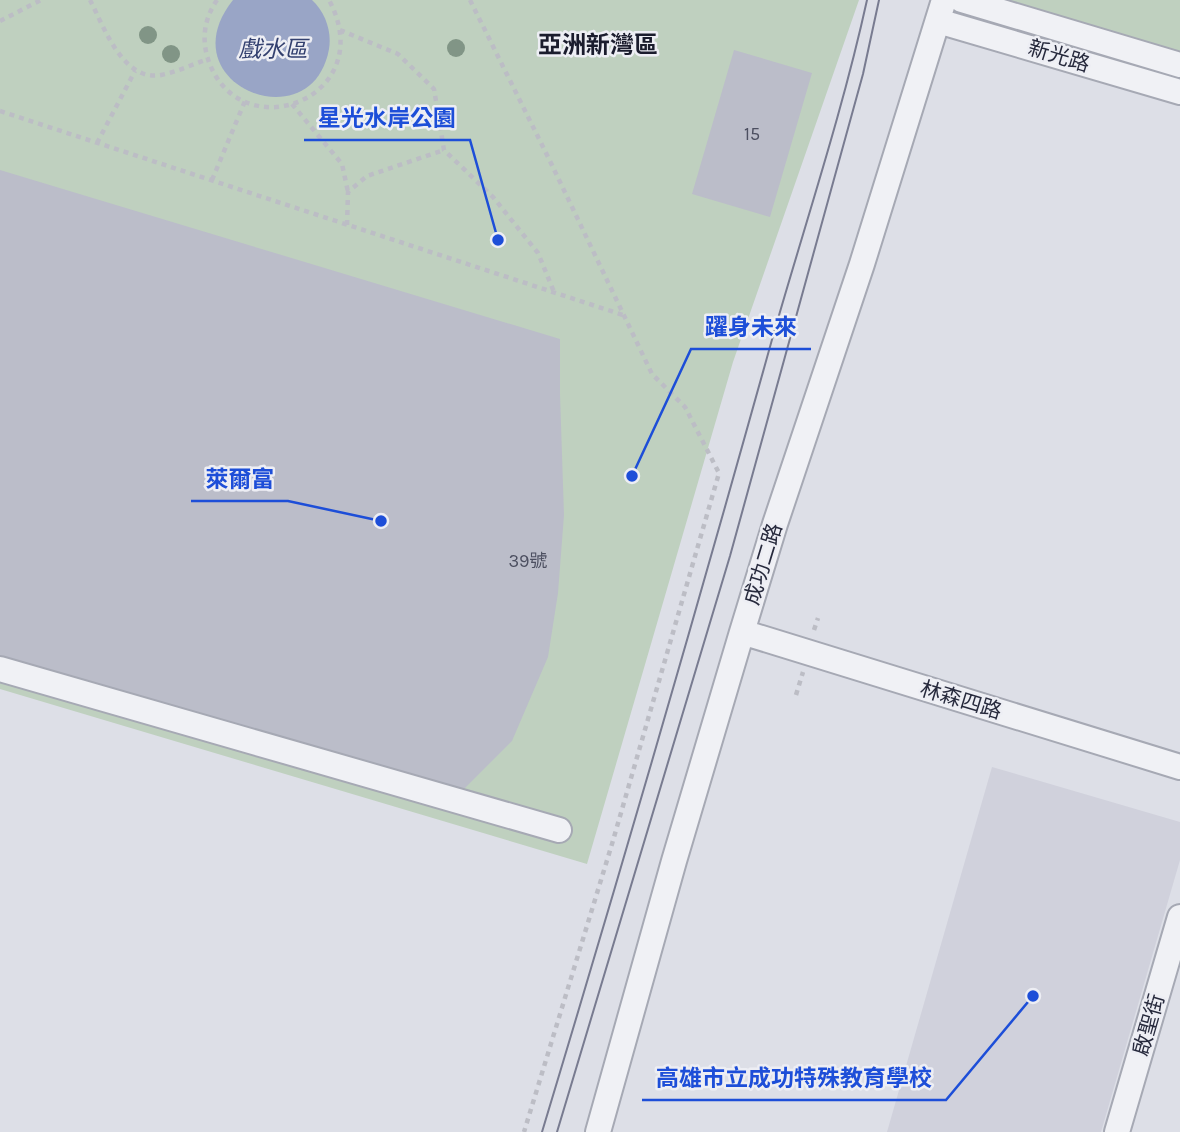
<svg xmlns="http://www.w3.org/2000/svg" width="1180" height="1132" font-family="Karla,'Noto Sans TC',sans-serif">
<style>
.built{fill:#d0d1dc}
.green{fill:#bfd0bf}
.water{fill:#99a5c6}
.building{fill:#bbbdc9}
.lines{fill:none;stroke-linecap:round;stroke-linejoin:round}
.minor-casing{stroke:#a6a9b4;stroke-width:28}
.path{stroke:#bcbdc5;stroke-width:4.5;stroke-dasharray:5 5;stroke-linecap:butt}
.minor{stroke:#f0f1f5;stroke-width:24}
.tram{stroke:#787b90;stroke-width:2}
.tree{fill:#819586}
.labels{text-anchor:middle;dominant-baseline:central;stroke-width:5;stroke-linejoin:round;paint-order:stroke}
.number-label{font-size:18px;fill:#4c4f60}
.street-label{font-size:21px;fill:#272a3d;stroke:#edeef4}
.water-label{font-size:23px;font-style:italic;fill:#33406f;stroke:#edeef4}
.quarter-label{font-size:24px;font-weight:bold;fill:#1a1c2d;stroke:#edeef4}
.leader{fill:none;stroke:#1d4ed8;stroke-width:2.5}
.callout-dot{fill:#1d4ed8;stroke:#edeef4;stroke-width:2.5}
.callout-label{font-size:23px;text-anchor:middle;font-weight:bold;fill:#1d4ed8;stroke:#edeef4;stroke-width:5;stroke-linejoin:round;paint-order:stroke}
</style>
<rect width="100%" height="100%" fill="#dddfe7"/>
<path class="built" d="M992,767L1180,822V860L1101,1132H887Z"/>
<path class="green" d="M0,0H859L733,362L587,864L0,689Z
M1009,0H1180V52Z"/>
<path class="water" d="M233,0H312C325,12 332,31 329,49C312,143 166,84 233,0Z"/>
<path class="building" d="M734,50L812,73L770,217L692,194Z
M0,170L560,339V394L564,515L558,593L548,657L512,741L460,793L0,656Z"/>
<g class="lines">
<defs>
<path id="minor" d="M962,0L1180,65
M938,21L1180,92
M742,632L1180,767
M0,669L559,830
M598,1132L674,861L742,632L775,524L862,264L944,0
M1117,1132L1180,917"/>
</defs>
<use href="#minor" class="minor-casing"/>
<path class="path" d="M90,0C104,27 123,82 161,75C177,72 193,64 208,59
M217,0C204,19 201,40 209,62C242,151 381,97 329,0
M470,0L549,159L652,374L685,407L719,473L612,844L524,1132
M0,21L41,0
M340,30L398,54L434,89L444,150L493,197L538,253L554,292
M292,104L342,164L348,192
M0,111L623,315
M97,143L135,71
M212,180L245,101
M347,225L348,192L367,176L444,150
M814,630L818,618
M796,695L803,672"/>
<use href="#minor" class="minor"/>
<path class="tram" d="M542,1132C622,867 699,602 773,336C805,224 842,114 867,0
M557,1132L730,556L863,74L879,0"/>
</g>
<g class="tree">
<circle cx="148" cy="35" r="9"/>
<circle cx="456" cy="48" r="9"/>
<circle cx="171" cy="54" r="9"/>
</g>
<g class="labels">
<g class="number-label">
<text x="752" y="134">15</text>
<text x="528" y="561">39號</text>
</g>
<g class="street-label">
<text transform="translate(1059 56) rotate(17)">新光路</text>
<text transform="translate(763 564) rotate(-73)">成功二路</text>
<text transform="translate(961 700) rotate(17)">林森四路</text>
<text transform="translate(1149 1025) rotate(-74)">啟聖街</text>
</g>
<g class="water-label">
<text x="273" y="49">戲水區</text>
</g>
<g class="quarter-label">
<text x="598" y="45">亞洲新灣區</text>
</g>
</g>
<path class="leader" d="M498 240L470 140H304M632 476L691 349H811M381 521L288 501H191M1033 996L946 1100H642"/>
<g class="callout-dot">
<circle cx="498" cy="240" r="7"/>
<circle cx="632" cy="476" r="7"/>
<circle cx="381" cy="521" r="7"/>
<circle cx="1033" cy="996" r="7"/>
</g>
<g class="callout-label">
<text x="387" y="126">星光水岸公園</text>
<text x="751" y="335">躍身未來</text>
<text x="240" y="487">萊爾富</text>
<text x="794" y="1086">高雄市立成功特殊教育學校</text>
</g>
</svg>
